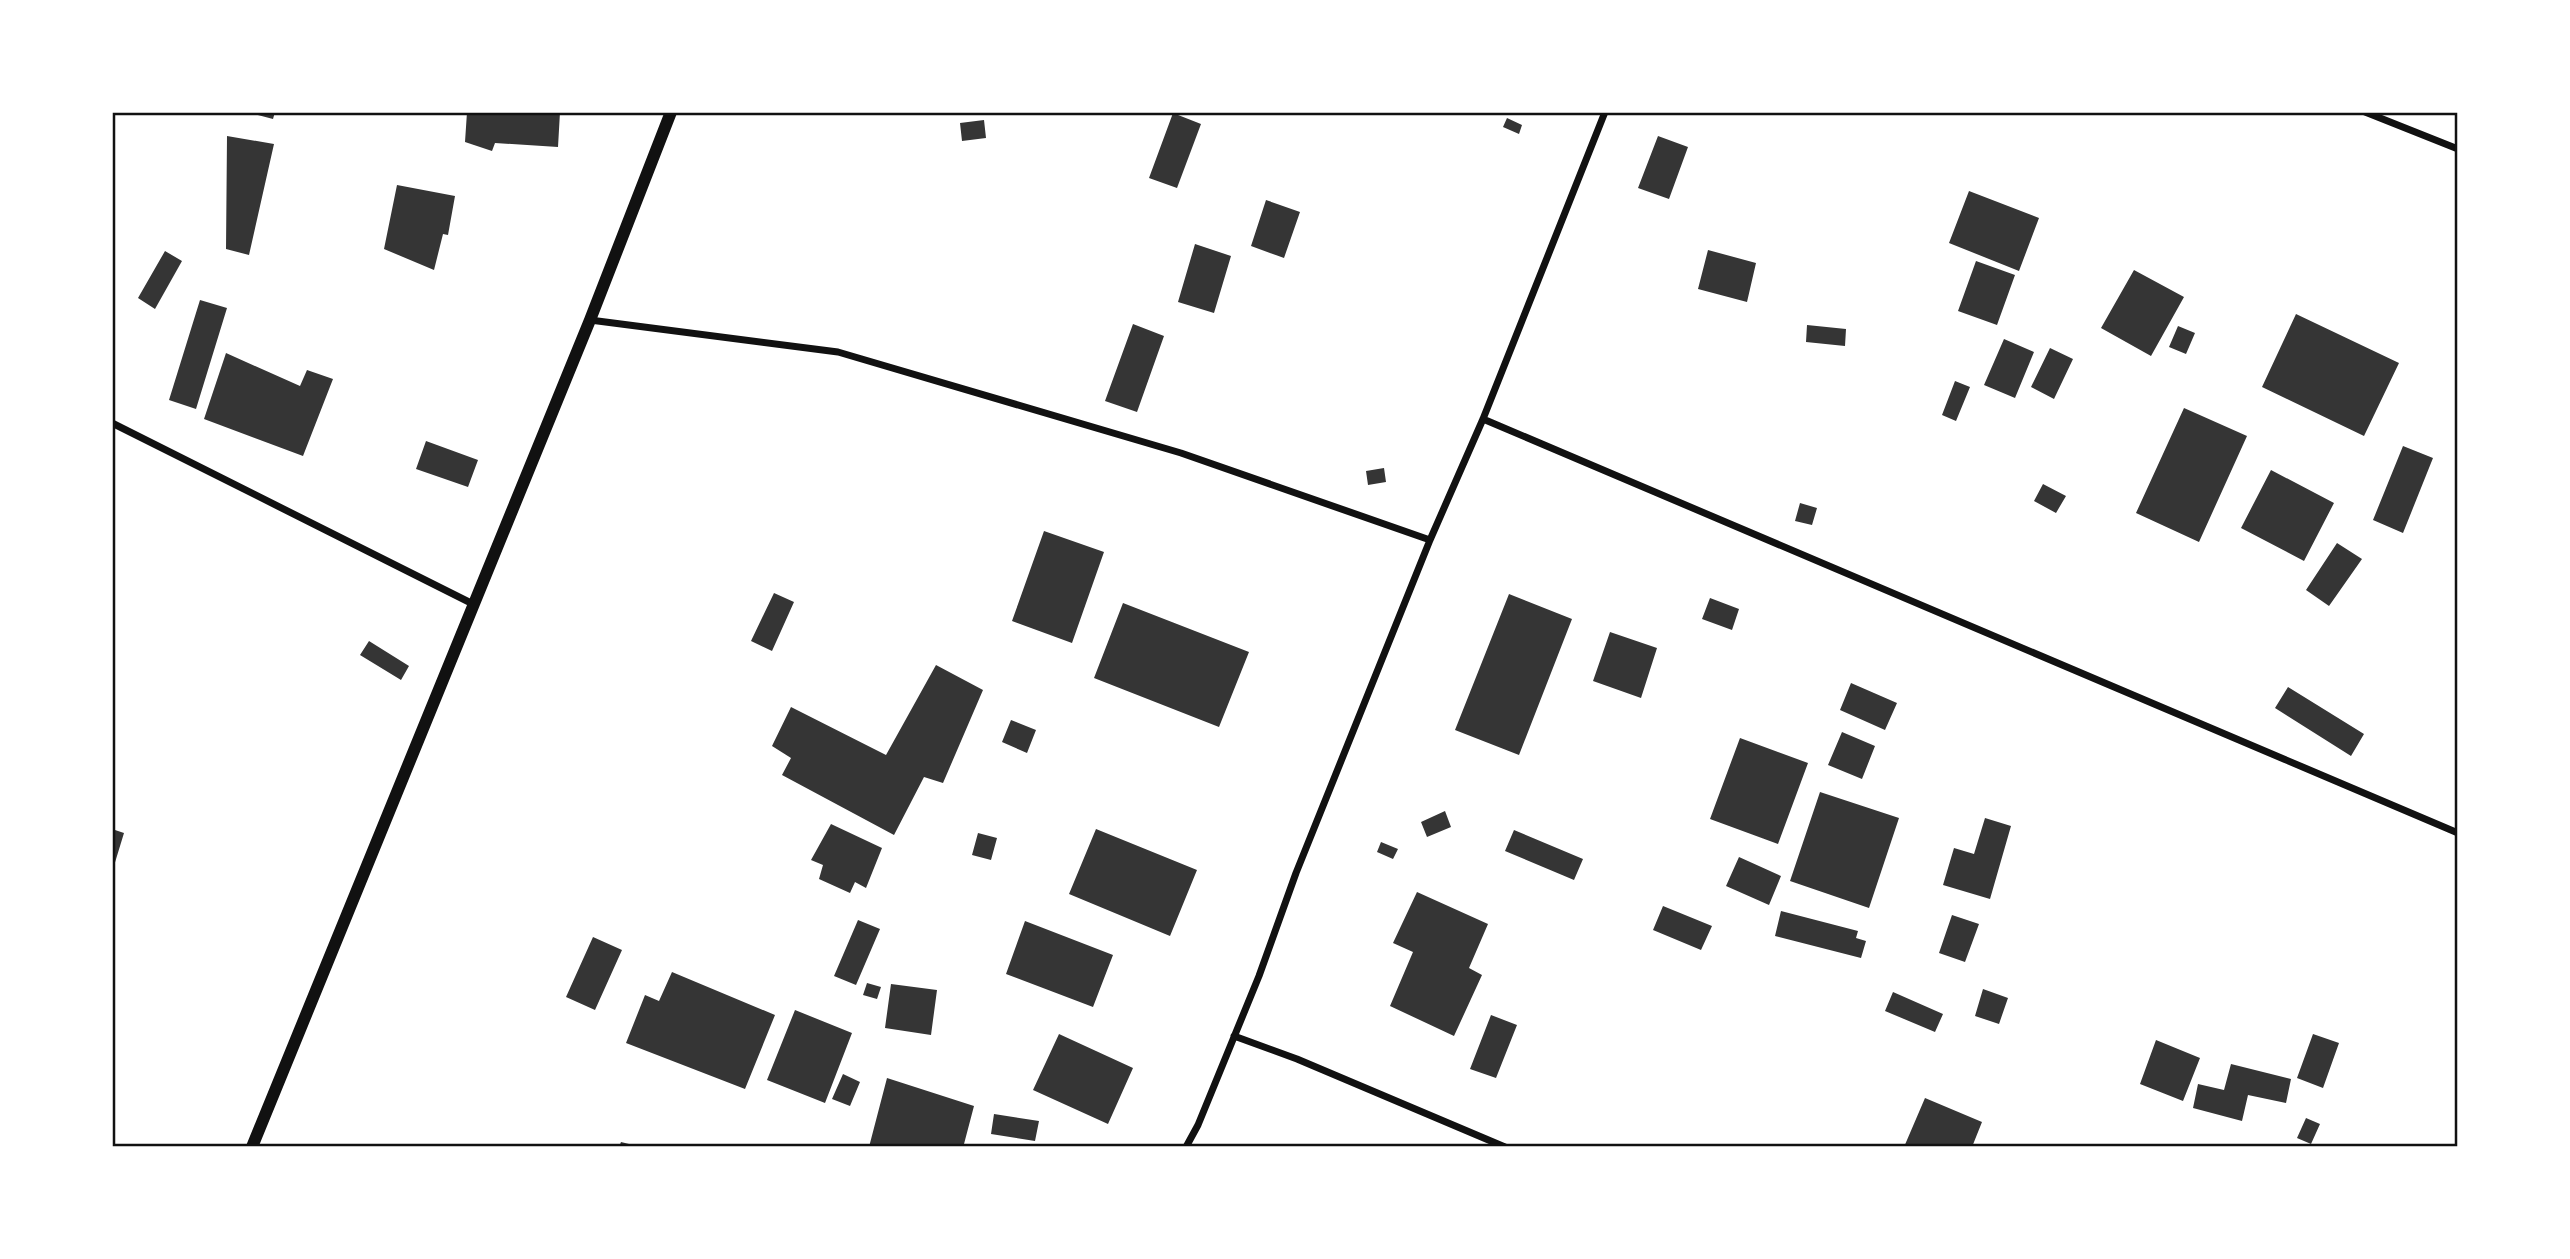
<svg xmlns="http://www.w3.org/2000/svg" width="2570" height="1259" font-family="Arial,sans-serif">
<style>
.building{fill:#353535}
.lines{fill:none;stroke-linecap:round;stroke-linejoin:round}
.minor{stroke:#111;stroke-width:7}
.tertiary{stroke:#111;stroke-width:12}
.neatline{fill:none;stroke:#111;stroke-width:2.5}
</style>
<rect width="100%" height="100%" fill="#fff"/>
<path class="building" d="M246,112H275L273,119Z
M467,112H560L558,147L495,143L492,151L465,142Z
M1173,113L1201,124L1177,188L1149,178Z
M1507,118L1522,125L1519,134L1503,127Z
M984,120L986,138L962,141L960,123Z
M227,136L274,144L249,255L226,249Z
M1658,136L1688,147L1669,199L1638,188Z
M397,185L455,196L448,235L443,234L434,270L384,249Z
M1969,191L2039,218L2019,271L1949,243Z
M1266,200L1300,212L1284,258L1251,246Z
M1195,244L1231,256L1214,313L1178,302Z
M1708,250L1756,263L1747,302L1698,289Z
M165,251L182,261L155,309L138,298Z
M1976,261L2015,275L1997,325L1958,311Z
M2134,270L2184,297L2151,356L2101,328Z
M200,300L227,308L196,409L169,400Z
M2296,314L2399,363L2364,436L2262,387Z
M1133,324L1164,336L1137,412L1105,401Z
M1807,325L1846,329L1845,346L1806,342Z
M2178,326L2195,333L2186,354L2169,347Z
M2004,339L2034,352L2015,398L1984,385Z
M2050,348L2073,359L2054,399L2031,387Z
M226,353L300,386L307,370L333,379L303,456L204,419Z
M1955,381L1970,387L1956,421L1942,415Z
M2184,408L2247,436L2199,542L2136,513Z
M426,441L478,460L468,487L416,469Z
M2403,446L2433,458L2403,533L2373,520Z
M1384,468L1386,482L1368,485L1366,471Z
M2271,470L2334,503L2304,561L2241,528Z
M2043,484L2066,496L2056,513L2034,501Z
M1800,503L1817,508L1812,525L1795,521Z
M1044,531L1104,552L1072,643L1012,621Z
M2337,543L2362,559L2329,606L2306,590Z
M774,593L794,602L772,651L751,641Z
M1509,594L1572,619L1519,755L1455,730Z
M1710,598L1739,609L1732,630L1702,619Z
M1123,603L1249,652L1219,727L1094,678Z
M1610,632L1657,648L1641,698L1593,681Z
M369,641L409,666L401,680L360,655Z
M936,665L983,690L943,783L924,777L894,835L782,775L791,758L772,746L791,707L886,755Z
M1851,683L1897,703L1885,730L1840,710Z
M2288,687L2364,734L2351,756L2275,708Z
M1011,720L1036,730L1027,753L1002,742Z
M1842,732L1875,746L1862,779L1828,765Z
M1740,738L1808,763L1778,844L1710,819Z
M1820,792L1899,818L1869,908L1790,881Z
M1445,811L1451,827L1427,837L1421,822Z
M1985,818L2011,826L1990,899L1943,885L1954,848L1974,854Z
M831,824L882,848L866,888L855,882L850,893L819,879L823,865L811,860Z
M112,829L124,833L113,869H112Z
M1096,829L1197,870L1170,936L1069,894Z
M1514,830L1583,859L1574,880L1505,851Z
M978,833L997,838L991,860L972,855Z
M1381,842L1398,849L1393,859L1377,852Z
M1739,857L1781,876L1769,905L1726,886Z
M1417,892L1488,924L1469,968L1482,975L1454,1036L1390,1006L1413,952L1393,943Z
M1663,906L1712,926L1701,950L1653,930Z
M1781,911L1858,931L1856,938L1866,941L1861,958L1775,936Z
M1952,915L1979,924L1965,962L1939,953Z
M858,920L880,929L856,985L834,976Z
M1025,921L1113,955L1093,1007L1006,974Z
M593,937L622,950L595,1010L566,997Z
M672,972L775,1015L745,1089L626,1043L645,995L659,1001Z
M867,983L881,987L877,999L863,995Z
M891,984L937,990L931,1035L885,1028Z
M1983,989L2008,998L1999,1024L1975,1016Z
M1893,992L1943,1014L1935,1032L1885,1011Z
M795,1010L852,1033L825,1103L767,1080Z
M1491,1015L1517,1025L1496,1078L1470,1069Z
M1059,1034L1133,1068L1108,1124L1033,1090Z
M2313,1034L2339,1043L2323,1088L2297,1078Z
M2156,1040L2200,1058L2183,1101L2140,1084Z
M2231,1064L2291,1079L2286,1103L2248,1095L2242,1121L2193,1108L2198,1084L2224,1090Z
M843,1074L860,1082L850,1106L832,1099Z
M887,1078L974,1106L964,1144H954L953,1147H869Z
M1925,1098L1982,1122L1972,1147H1904Z
M994,1114L1039,1121L1035,1141L991,1134Z
M2306,1118L2320,1124L2311,1144L2297,1138Z
M621,1142L637,1146V1147H619Z"/>
<g class="lines">
<path class="minor" d="M2365,112L2458,149
M590,320L838,352L1181,453L1430,540
M1483,419L2458,833
M112,423L473,604
M1234,1036L1297,1059L1505,1147
M1186,1147L1198,1125L1259,976L1296,873L1430,540L1483,419L1605,112"/>
<path class="tertiary" d="M252,1147L590,320L671,112"/>
</g>
<rect width="2570" height="1259" fill="none" stroke="#ffffff" stroke-width="228"/>
<rect x="114" y="114" width="2342" height="1031" class="neatline"/>
</svg>
